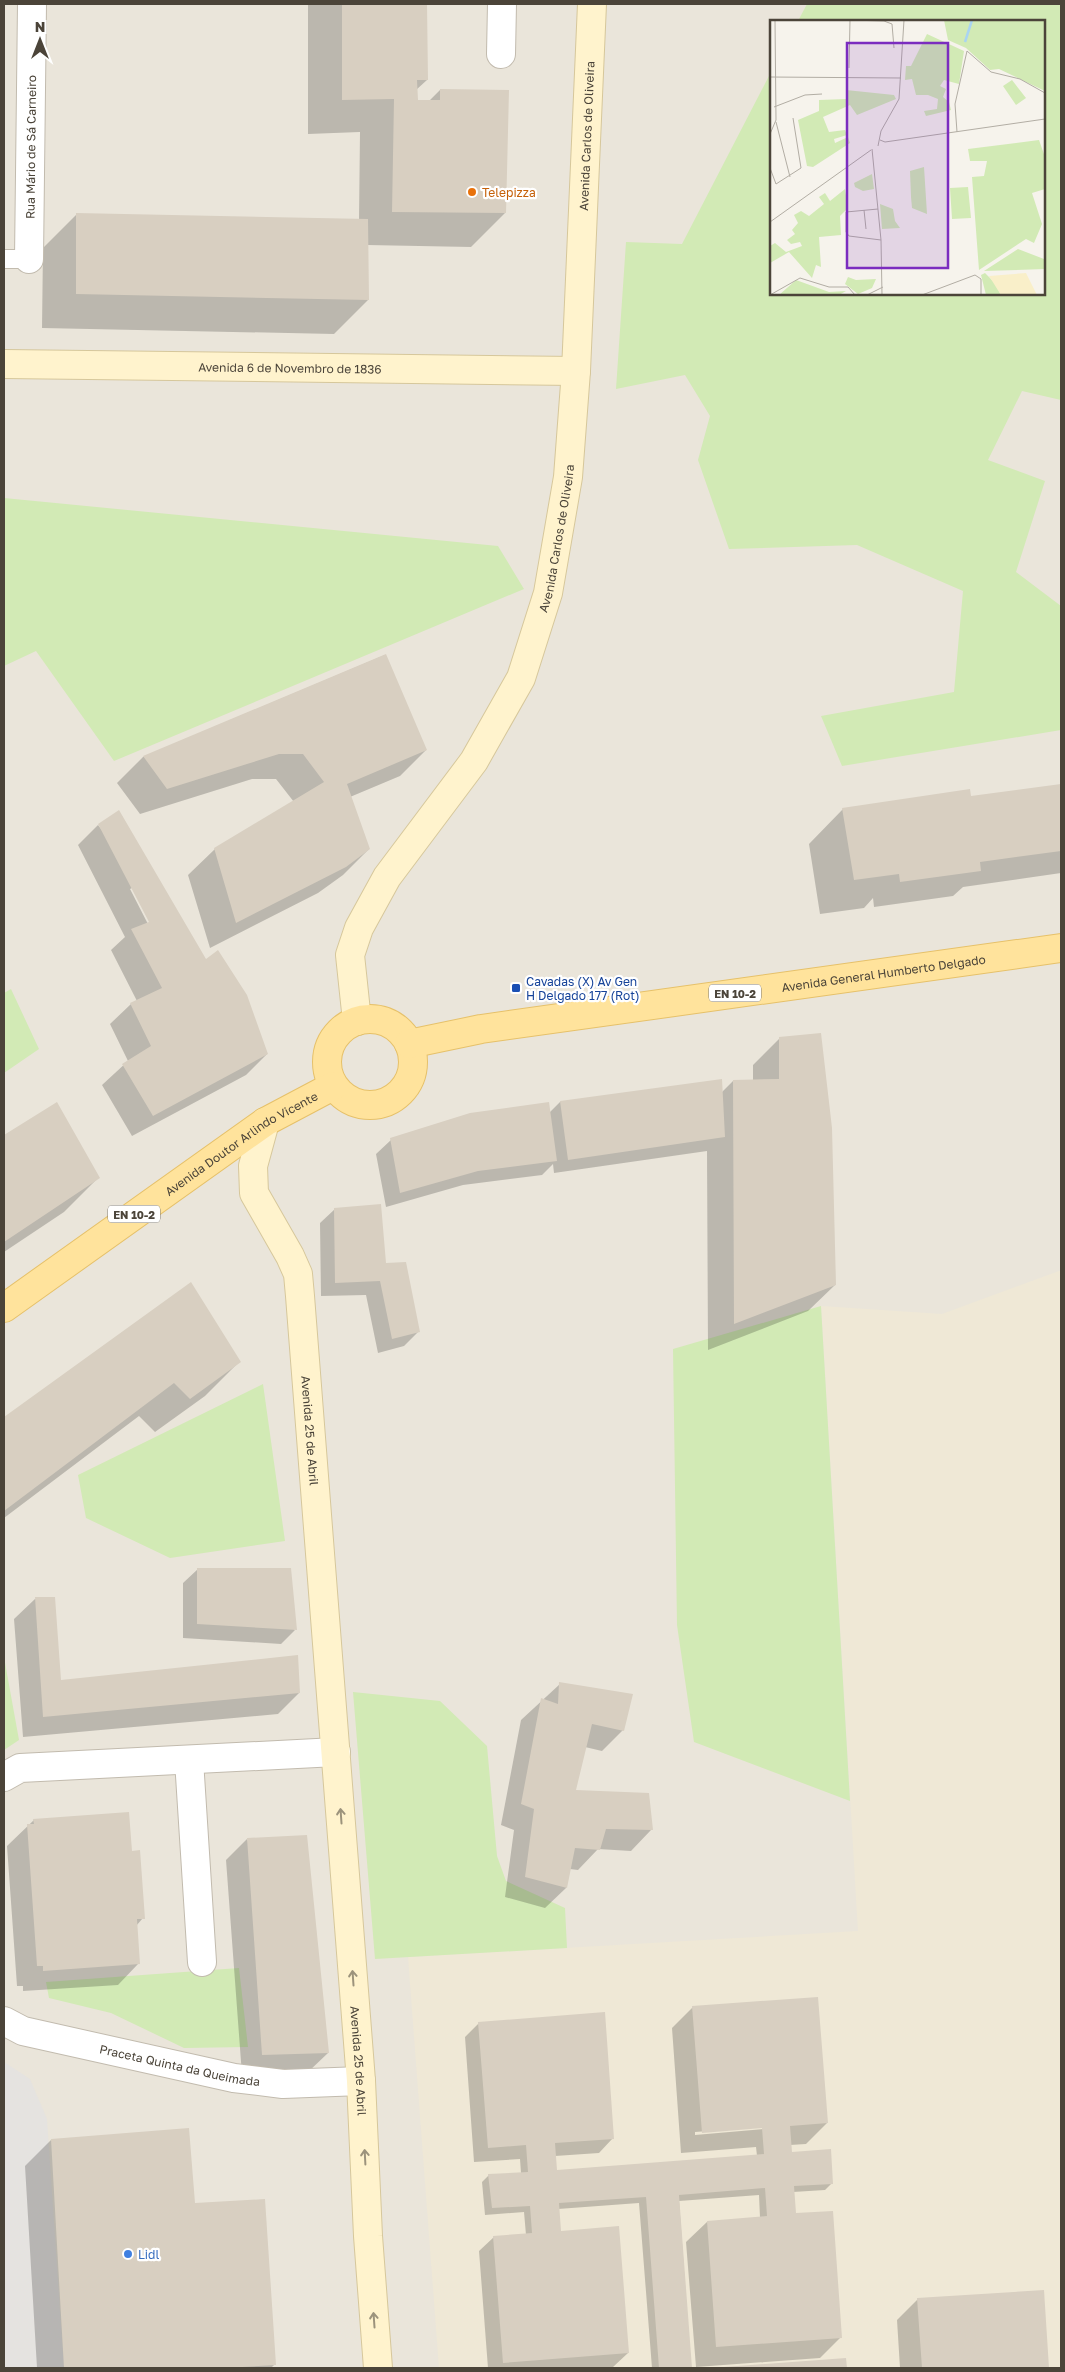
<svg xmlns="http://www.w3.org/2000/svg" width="1065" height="2372" font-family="'Golos Text',sans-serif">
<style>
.residential{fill:#eae5da;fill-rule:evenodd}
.education{fill:#efe8d6}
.green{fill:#d2eab5}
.parking{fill:#e5e3e0}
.shadow{fill:#0003;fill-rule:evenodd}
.building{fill:#d8cfc1}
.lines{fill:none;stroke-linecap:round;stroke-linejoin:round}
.lane-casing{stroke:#c2bbae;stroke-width:20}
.street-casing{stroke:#c2bbae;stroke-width:30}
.secondary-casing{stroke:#d6c79b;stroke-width:30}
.primary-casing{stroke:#e6c16a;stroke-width:30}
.lane{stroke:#fff;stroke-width:18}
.street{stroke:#fff;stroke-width:28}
.secondary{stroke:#fff3cd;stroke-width:28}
.primary{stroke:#ffe39c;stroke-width:28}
.oneway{stroke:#9c937c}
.food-dot{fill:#e8710a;stroke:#fff;stroke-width:2}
.transit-dot{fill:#1a4fb4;stroke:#fff;stroke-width:2}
.shop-dot{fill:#3f7fe0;stroke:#fff;stroke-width:2}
.labels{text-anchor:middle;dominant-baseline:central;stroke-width:4.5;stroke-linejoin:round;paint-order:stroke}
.shield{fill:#fff;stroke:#817c74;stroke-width:1}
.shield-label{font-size:11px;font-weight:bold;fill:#4b4439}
.street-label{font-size:12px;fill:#4b4439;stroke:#fff}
.food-label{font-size:12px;fill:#c56008;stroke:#fff;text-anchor:start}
.transit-label{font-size:12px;fill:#164399;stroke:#fff;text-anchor:start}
.shop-label{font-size:12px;fill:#366cbe;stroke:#fff;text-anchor:start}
.inset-river{fill:none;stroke:#a9d4f2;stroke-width:2.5}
.inset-road{fill:none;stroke:#b2ada4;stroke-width:1}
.view{fill:#7b2cbf;fill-opacity:0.15;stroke:#7b2cbf;stroke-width:2.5}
.inset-edge{fill:none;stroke:#4b4439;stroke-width:2.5}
</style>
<rect width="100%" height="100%" fill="#f6f3ec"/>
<path class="residential" d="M4,4H1061V2368H4ZM771,21H1044V294H771Z"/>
<path class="education" d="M1059,1271H1061V2368H439L408,1957L858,1931L821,1306L942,1314Z"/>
<path class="green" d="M807,4H1061V400L1022,391L988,460L1045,481L1016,572L1061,606V730L842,766L821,716L954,692L963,591L857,545L729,549L698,460L710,416L685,375L616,389L626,242L682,244L771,72V294H1044V21H798Z
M4,498L498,546L524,589L114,761L36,651L4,666Z
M11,989L39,1049L4,1073V993Z
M821,1306L850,1801L694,1742L677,1625L673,1349Z
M263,1384L285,1541L170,1558L86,1518L78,1475Z
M4,1657L19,1740L4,1750Z
M353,1692L440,1701L487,1746L497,1856L506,1881L565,1908L567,1948L375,1959Z
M239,1968L248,2047L184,2048L111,2013L49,1998L46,1982Z"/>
<path class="parking" d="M4,2062L30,2079L47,2119L64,2368H4Z"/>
<path class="shadow" d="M308,4H426L427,80L416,90L417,101H429L440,90L505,213L471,247L367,245L368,300L334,334L42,328L43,248L77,214L359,220L360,132L308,134Z
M385,655L426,750L400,776L350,797L369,849L343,875L318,893L210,948L188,875L215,849L294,802L276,779H252L140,814L117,783L143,757Z
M1061,785V873L963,887L953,896L874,907L873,898L864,908L820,914L809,844L843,809L970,797Z
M98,825L205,961L267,1054L246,1075L132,1136L102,1085L128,1061L110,1024L131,1004L137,1001L111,950L125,937L78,845ZM132,888L153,926L150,928L130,889Z
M779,1039L835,1285L808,1311L708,1350L707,1151L554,1173L553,1164L542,1175L463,1185L386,1207L376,1154L391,1140L549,1113L560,1102L721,1093L733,1081H753V1065Z
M57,1104L98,1178L64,1212L4,1252V1137Z
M335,1209L385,1265L418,1332L404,1346L378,1353L366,1295L321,1296L320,1223Z
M191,1284L239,1362L205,1396L155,1432L139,1416L4,1518V1419Z
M198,1569L295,1630L281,1644L183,1638V1583Z
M35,1599H54L60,1681L299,1693L278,1714L23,1737L14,1619Z
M560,1684L623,1730L602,1751L585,1747L575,1791L648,1794L651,1830L631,1851L598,1849L578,1870L570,1869L566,1888L545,1908L505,1897L514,1830L501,1825L521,1720Z
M34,1820L131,1852L143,1918L136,1926L138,1964L118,1985L23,1991V1986H17L7,1846Z
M247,1839L328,2053L307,2073L242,2075L226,1860Z
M693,2007L827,2123L806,2144L790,2145L791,2153L832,2183L825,2190L793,2192L795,2213L841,2337L820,2358L696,2367L686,2242L707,2222L760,2218L759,2195L679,2201L691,2368H652L639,2203L558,2209L560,2232L628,2353L613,2367L488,2368L479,2251L494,2237L526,2235L524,2212L485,2215L482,2182L489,2175L521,2173L520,2159L474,2162L465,2037L479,2023L613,2138L599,2153L555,2156L556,2171L757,2156L756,2147L681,2153L672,2028ZM775,2126V2128L695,2135V2132Z
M51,2140L194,2204L275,2364L271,2368H37L25,2166Z
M1043,2291L1048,2368H900L897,2320L918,2299Z
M845,2359L846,2368H722Z"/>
<path class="building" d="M342,4H427L428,80H417L418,100H440V89L509,90L506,213L392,212L394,99L342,100Z
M76,213L368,219L369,300L76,294Z
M386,654L427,750L347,784L370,849L346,867L236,923L214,848L324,782L303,754H279L167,789L143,756Z
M1061,784V851L980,862L981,871L900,882L899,874L854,880L842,808L970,789L971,796Z
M119,810L206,959L218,950L247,995L268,1054L153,1116L122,1064L151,1046L130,1003L162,988L131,929L149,922L98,824Z
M821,1033L832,1128L836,1285L734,1324L733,1080L779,1079V1037Z
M722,1079L725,1137L568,1160L560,1101Z
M57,1102L100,1178L4,1242V1135Z
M549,1102L557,1161L478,1171L400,1193L390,1138L470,1113Z
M381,1204L386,1263L406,1262L420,1332L392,1339L380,1281L335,1283L334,1208Z
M191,1282L241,1362L190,1399L174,1383L4,1511V1417Z
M197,1568H291L297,1630L197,1624Z
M35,1597H55L61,1680L298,1655L300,1693L43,1717Z
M559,1682L633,1694L624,1731L592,1724L576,1790L649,1793L653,1830L606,1829L600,1850L575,1848L567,1888L525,1877L534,1809L521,1804L541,1698L558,1704Z
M129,1812L132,1851L140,1850L145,1919H137L140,1964L43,1971V1966H37L27,1824H34L33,1819Z
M307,1835L329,2053L262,2055L247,1838Z
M818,1997L828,2123L790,2126L792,2152L831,2149L833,2184L794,2186L796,2213L833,2211L842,2338L716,2347L707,2221L767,2216L765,2188L679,2195L692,2368H659L646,2197L559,2203L561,2231L619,2226L629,2353L503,2363L493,2236L532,2233L530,2206L492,2208L488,2174L528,2172L526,2145L488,2148L478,2022L605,2012L614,2139L555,2143L557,2170L764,2154L762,2128L702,2133L692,2006Z
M189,2128L195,2203L265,2199L276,2365L223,2368H64L51,2139Z
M1044,2290L1049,2368H922L917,2298Z
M846,2358L847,2368H724V2367Z"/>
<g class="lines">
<defs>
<path id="lane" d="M4,259H29"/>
<g id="street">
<path d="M501,54L502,4"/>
<path id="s1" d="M29,259L32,4"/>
<path d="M189,1760L202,1962"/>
<path d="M4,1777L20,1768L336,1752"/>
<path id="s2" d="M4,2021L23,2031L234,2078L283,2084L361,2081"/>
</g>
<g id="secondary">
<path id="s3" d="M4,364L576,371"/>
<path id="s4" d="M357,1021L350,955L359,928L387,877L474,761L521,678L548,593L568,477L576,371L592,4"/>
<path id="s5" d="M265,1122L253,1166L254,1193L290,1256L298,1274L300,1296L361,2081L368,2236L378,2368"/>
</g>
<g id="primary">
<circle cx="370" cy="1062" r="43"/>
<path id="s6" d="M409,1044L481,1029L1061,948"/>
<path id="s7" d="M4,1308L265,1122L333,1086"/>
</g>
</defs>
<use href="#lane" class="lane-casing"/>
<use href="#street" class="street-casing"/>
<use href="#secondary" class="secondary-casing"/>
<use href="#primary" class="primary-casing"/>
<use href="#lane" class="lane"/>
<use href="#street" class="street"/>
<use href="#secondary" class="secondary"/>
<use href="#primary" class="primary"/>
</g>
<defs><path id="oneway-shaft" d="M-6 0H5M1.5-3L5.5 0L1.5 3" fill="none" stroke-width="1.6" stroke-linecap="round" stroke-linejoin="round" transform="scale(1.25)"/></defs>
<g class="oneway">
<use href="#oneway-shaft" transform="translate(341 1816) rotate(-94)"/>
<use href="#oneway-shaft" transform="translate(353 1978) rotate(-94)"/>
<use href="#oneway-shaft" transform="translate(365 2157) rotate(-93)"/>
<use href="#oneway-shaft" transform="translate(374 2320) rotate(-94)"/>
</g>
<circle class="food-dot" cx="472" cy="192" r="5"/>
<rect class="transit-dot" x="511" y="983" width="10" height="10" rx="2.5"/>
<circle class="shop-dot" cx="128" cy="2254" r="5"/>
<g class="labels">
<g class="shield">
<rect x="709" y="984.5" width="52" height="17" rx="4"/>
<rect x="108" y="1205.5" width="52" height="17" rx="4"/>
</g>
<g class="shield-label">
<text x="735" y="993">EN 10-2</text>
<text x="134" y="1214">EN 10-2</text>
</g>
<g class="street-label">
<text stroke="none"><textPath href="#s4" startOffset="942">Avenida Carlos de Oliveira</textPath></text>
<text stroke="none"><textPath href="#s1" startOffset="112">Rua Mário de Sá Carneiro</textPath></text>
<text stroke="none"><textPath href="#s3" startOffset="286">Avenida 6 de Novembro de 1836</textPath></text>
<text stroke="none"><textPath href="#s4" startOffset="538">Avenida Carlos de Oliveira</textPath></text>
<text stroke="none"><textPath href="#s6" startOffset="480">Avenida General Humberto Delgado</textPath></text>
<text stroke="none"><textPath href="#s7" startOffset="289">Avenida Doutor Arlindo Vicente</textPath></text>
<text stroke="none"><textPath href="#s5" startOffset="322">Avenida 25 de Abril</textPath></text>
<text stroke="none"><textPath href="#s5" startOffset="954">Avenida 25 de Abril</textPath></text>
<text stroke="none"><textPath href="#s2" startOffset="182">Praceta Quinta da Queimada</textPath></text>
</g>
<g class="food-label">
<text x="482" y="192">Telepizza</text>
</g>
<g class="transit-label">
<text x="526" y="981">Cavadas (X) Av Gen<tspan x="526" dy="14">H Delgado 177 (Rot)</tspan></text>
</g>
<g class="shop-label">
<text x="138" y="2254">Lidl</text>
</g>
</g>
<g transform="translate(770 20)">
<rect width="275" height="275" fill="#f6f3ec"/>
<path d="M174,0H275V71L229,49L220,50L196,28L178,20ZM157,14L194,31L189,64L174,60L170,66L176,69L173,77L179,82L181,90L156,96L154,91L167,89L168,79L158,75H146L142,59L135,60L136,46H141ZM242,60L256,78L246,85L233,66ZM76,70L124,75L126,79L87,95L80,85L53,97L59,112L75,110L77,115L64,119L65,123L78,117L80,123L43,147L37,146L28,100L49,91V80L76,79ZM269,120L275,137V169L262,173L272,204L264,223L256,219L209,250L202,157L214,156L217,141H200L198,129ZM154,147L157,194L142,188L141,177L140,151ZM102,154L104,169L93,171L85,167L84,163ZM198,167L201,198L182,199L180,168ZM75,169L78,188L70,196L71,215L49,217L51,247L46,245L42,258L19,232L0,243V226L5,223L16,232L32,226L30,222L21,224L17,220L25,214L22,210L28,203L24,195L31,191L39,196L54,184L49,177L55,173L60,181ZM110,184L123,189L125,201L130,208L112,209ZM248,229L274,239L275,236V249L214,251ZM215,253L224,262L231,275H216L211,255ZM78,257L86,260L106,259L102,268L88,274L75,264ZM26,260L59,272L76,271L69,275H9Z" fill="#d2eab5"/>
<path d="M256,253L267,275H231L219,256Z" fill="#f9efc9"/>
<path class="inset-river" d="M195,22L202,0"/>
<path class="inset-road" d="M80,0L114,1L122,4L124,28M197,31L221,52L250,59L275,73M79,48L80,0M0,57L131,58M4,87L35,75L52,74M6,102L20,157M187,112L185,84L197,31M0,114L6,100L5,0M110,120L115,122L275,99M108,126L111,111L129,79L134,0M102,129L111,220L112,275M0,148L6,164L31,148L23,98M108,189L76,192V212L79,216L111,220M94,190L96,209M0,202L101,130M0,275L30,258L59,267H78L85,275M97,275L113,267M152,275L205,255L211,259V275"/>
<path class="view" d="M77,23H178V248H77Z"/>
<rect width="275" height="275" class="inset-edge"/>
</g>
<rect width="1065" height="2372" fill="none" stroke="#4b4439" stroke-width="10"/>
<g transform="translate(40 40)" stroke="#ffffff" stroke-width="4" paint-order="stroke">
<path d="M0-4L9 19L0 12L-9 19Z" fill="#4b4439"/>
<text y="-8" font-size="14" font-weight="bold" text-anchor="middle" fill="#4b4439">N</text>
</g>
</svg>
